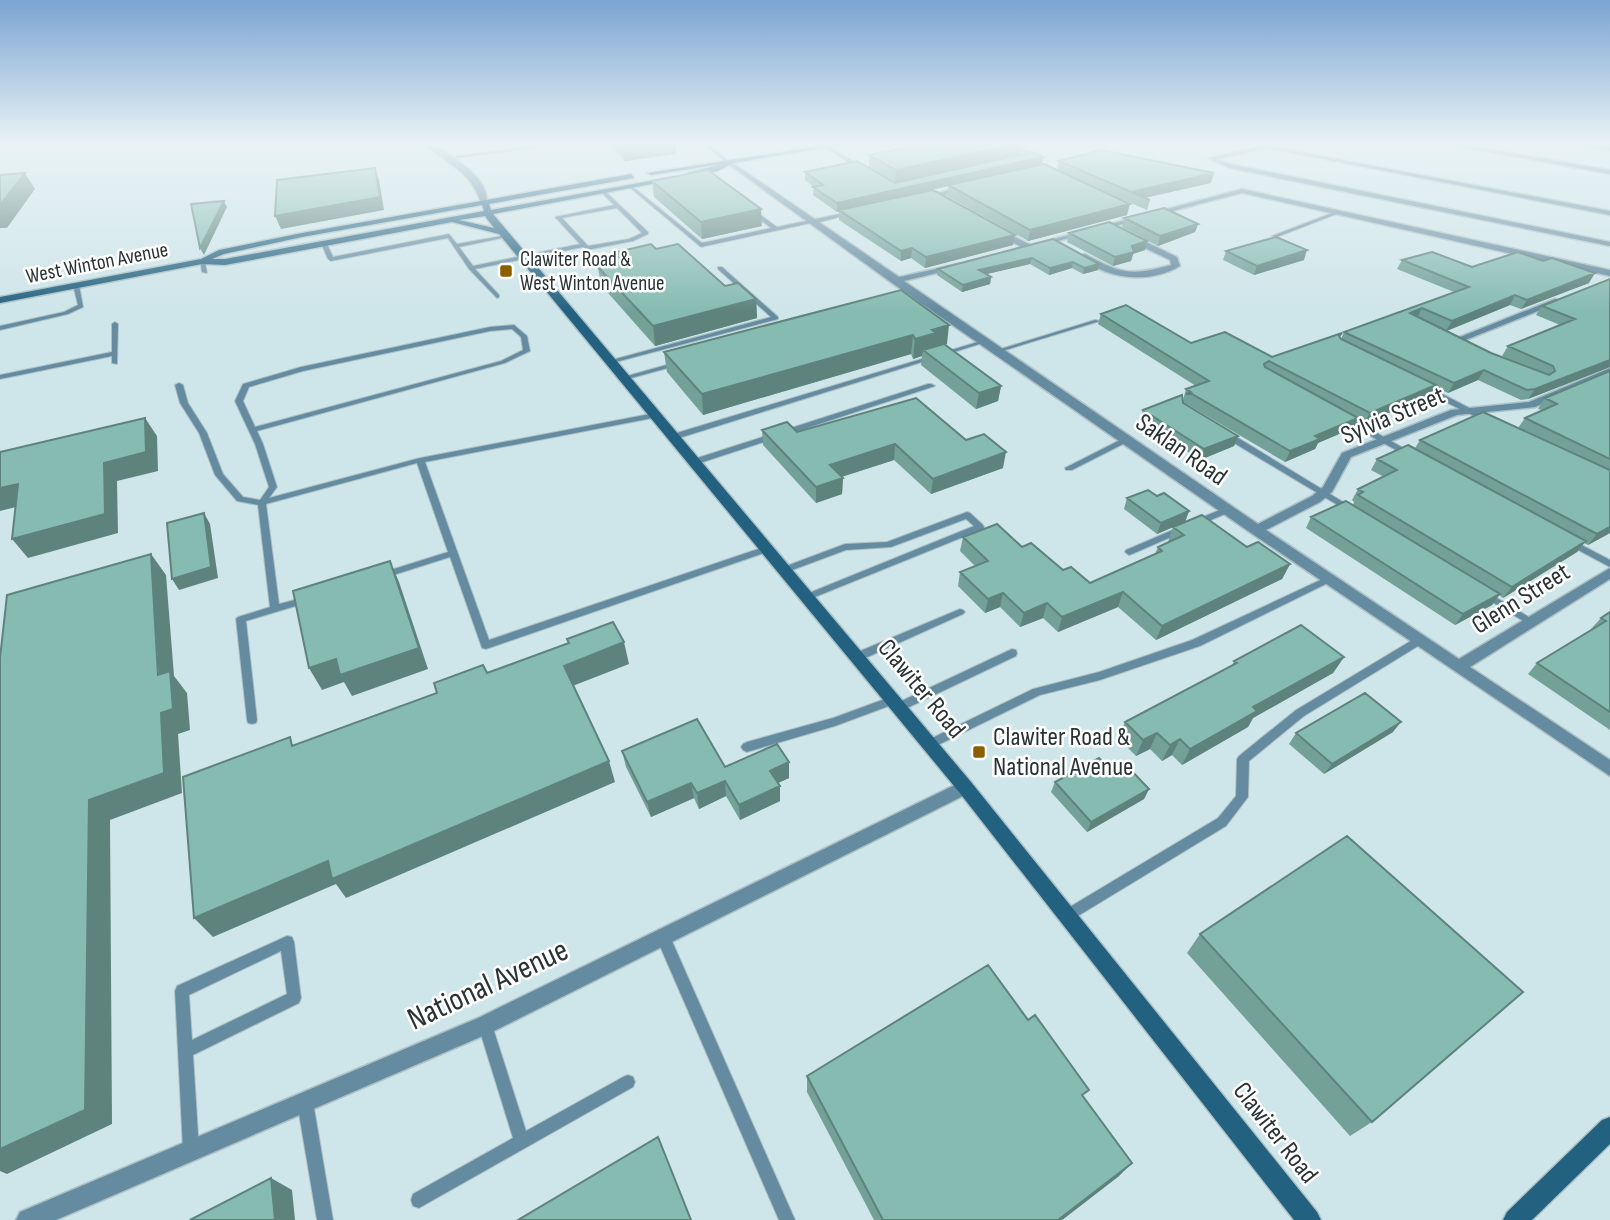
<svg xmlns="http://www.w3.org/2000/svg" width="1610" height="1220" font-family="'Sofia Sans Condensed',sans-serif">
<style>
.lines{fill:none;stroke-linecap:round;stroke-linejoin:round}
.lane-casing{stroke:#adc1c5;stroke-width:2}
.street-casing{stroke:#adc1c5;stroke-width:3}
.secondary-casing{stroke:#adc1c5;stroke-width:3}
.lane{fill:#658ba0;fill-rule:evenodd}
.street{fill:#658ba0;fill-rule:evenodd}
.secondary{fill:#236180;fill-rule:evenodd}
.wall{fill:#73a198}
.shaded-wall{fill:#5e837c}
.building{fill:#86bbb1;stroke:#5e837c;stroke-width:2}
.poi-dot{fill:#8a5f00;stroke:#fff;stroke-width:2.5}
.labels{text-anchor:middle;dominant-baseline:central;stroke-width:5;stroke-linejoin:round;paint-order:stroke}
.far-poi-label{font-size:21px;fill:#2a3334;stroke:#fff;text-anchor:start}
.far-street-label{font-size:21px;fill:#2a3334;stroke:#fff}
.street-label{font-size:26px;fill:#2a3334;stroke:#fff}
.poi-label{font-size:26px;fill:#2a3334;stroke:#fff;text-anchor:start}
.near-street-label{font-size:32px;fill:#2a3334;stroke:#fff}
</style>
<rect width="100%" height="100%" fill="#cee5e9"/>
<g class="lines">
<defs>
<path id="lane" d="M701,142H705L732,163L728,164Z
M905,142H910L925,149L918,151L919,149Z
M994,142H999L1041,155L1025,158V156L1033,155Z
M535,146L533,148L447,159L445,158Z
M825,146H829L864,168L860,169L825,148Z
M631,185L702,243L771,228L749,211L748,210L751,208L777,227L844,213L847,215L813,224L811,223L701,247L629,187V186Z
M603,189L648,232V234L633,241L587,250L583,247L475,269L499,295V297L497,298L469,269L448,238L331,261L328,259L321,243L326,242L333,257L449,234L457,244L507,235V237L459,247L473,266L580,244L555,217L614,205L600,191ZM617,208L642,233L629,239L588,246L562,218Z
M1337,211L1342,212L1277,237L1272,236Z
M200,260L205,261L207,273L202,272Z
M718,267H722L778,317V319L612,363H608V361L771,317L718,269Z
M76,283L79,285L83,307L68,314L0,330V326L64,312L78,305L73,285Z
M1095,320L1100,321L999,352L994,351Z
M115,322L118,324L117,364L112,363V356L0,379V375L112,352V324Z
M514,325L527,336L530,351L505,363L257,431L263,444L277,487L269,498L420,458L655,413L659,415L658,417L425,462L489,640L764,547H770L771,549L770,551L486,649L482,648L481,645L450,557L384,578L379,575L381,573L448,552L417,463L266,504L279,604L306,597L311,600L309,602L246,621L257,720L256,723L252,724L248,723L247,720L236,619L238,617L270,607L258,505L237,501L215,475L199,433L180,403L175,385L179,383L183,385L188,403L207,433L223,474L243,497L260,500L269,487L255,444L235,401L243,384L301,367L490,327ZM512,329L521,337L523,350L501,361L255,427L243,401L249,387L303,371L490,331Z
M981,341L986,342L676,439H673L669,437L670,435Z
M677,362L680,364L679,365L624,380L620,378Z
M928,384H931L935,386L697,464H694L690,462L691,460Z
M1419,385H1425L1481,414L1480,416H1474L1419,389Z
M1341,416H1347L1414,454L1413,456H1407L1341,420Z
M1224,433H1230L1353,508L1352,510H1346L1224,437Z
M1124,438H1127L1131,440L1072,470H1066L1065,468Z
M1227,507L1230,508L1231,510L1230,512L1199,525H1193L1192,523L1193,521Z
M967,512L970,513L983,525L984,527L983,529L810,599L807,600L802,597L804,595L974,526L966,519L891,547L846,550L787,572H781L779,570L781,568L845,544L887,542Z
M1182,526L1186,529L1185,531L1132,554L1129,555L1125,552L1126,550Z
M1570,539L1610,560V567L1567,544L1566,542Z
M1329,576L1332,577L1334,579L1332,581L1200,646L1100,680L1040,695L934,747L930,749L926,747L924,744L926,741L1033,689L1099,672L1192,640Z
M1487,592L1534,620L1536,622L1534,624H1528L1484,597L1482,595Z
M960,609L963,610L965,612L963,614L861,660H853L852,657L853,654Z
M1419,636L1423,637L1424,640L1423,643L1304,716L1249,761L1248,797L1226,826L1073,919L1068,921L1063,919L1062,915L1063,911L1218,818L1236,796L1237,759L1239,756L1296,710Z
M1012,649L1016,650L1017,653L1016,656L903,710L899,711L895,710L894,707L895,704Z
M893,696L897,697L898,700L897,703L835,726L747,752L743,750L741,747L743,744L747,742L833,718Z
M663,931L668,932L795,1220H779L656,937L658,932Z
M287,936L292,937L294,942L301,998L299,1003L193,1055L199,1150L196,1155L191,1158L186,1155L183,1150L175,991L177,986ZM281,951L287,994L192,1040L189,995Z
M485,1018L490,1020L492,1025L526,1131L623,1077L628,1075L633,1077L635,1082L633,1087L419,1208L413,1206L411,1200L413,1194L513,1138L478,1025L480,1020Z
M305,1094L310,1097L313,1102L333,1220H317L297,1102L300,1097Z"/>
<path id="street" d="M421,142H428C448,154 489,175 487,203H481C472,172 444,161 421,142Z
M1280,142H1290L1274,147L1610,211V215L1267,148L1218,159L1231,164L1610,242V246L1229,168L1208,158Z
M1434,142H1446L1610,170V174Z
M1563,142H1575L1610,147V151Z
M730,161L899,277L958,264V268L904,281L1258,524L1312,496L1323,487L1342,453L1451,410L1529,402L1610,368V375L1535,407L1457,415L1351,457L1332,492L1320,502L1266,530L1459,659L1610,568V579L1470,667L1610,760V776L1251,533L892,283L728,164Z
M966,186H969V190L921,200L917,198Z
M1242,189L1610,270V276L1242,193L1035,247L1031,245Z
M999,229L1031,245L1032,247L1025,249L996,233V229Z
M1126,235H1132L1177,257L1180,266C1148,285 1106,279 1078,256L1085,254C1122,274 1130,276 1171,265L1170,260L1126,239Z
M1555,299L1563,301L1463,341L1468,345L1466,347H1460L1450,341Z
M965,780L971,782L973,787L971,792L492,1032L56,1220H16L20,1212L478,1018Z"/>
<path id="secondary" d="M847,142H860L733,163L718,171L691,177L688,173L722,164L651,175L647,173Z
M631,174L634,178L489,204L491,210L671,177L668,181L493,214L971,782L1317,1212L1321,1220H1294L959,792L499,234L452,222L225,265L202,264L0,303V297L201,259L219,250L302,233ZM482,205L484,211L225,259H212L224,254L302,237ZM485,216L494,228L459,220Z
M1610,1117V1144L1532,1220H1503L1507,1212L1602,1120Z"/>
</defs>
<use href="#lane" class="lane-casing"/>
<use href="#street" class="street-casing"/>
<use href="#secondary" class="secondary-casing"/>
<use href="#lane" class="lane"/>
<use href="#street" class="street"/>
<use href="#secondary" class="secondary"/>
</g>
<path class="wall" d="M608,142H675L676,154L625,161Z
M1083,142H1118L1094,146Z
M1022,143L1020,155L1043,157L1042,165L1057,170L1059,161L1211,183L1144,198L1150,200L1147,210L1076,179L1127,215L1028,241L947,196L948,186L919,193L1013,245L925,268L911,258L901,261L839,220V211L837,212L813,195L814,187L805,180V172L895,183L979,164L895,182L869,167V155Z
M652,181L762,226L702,239L654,197Z
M1124,218L1198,224L1195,232L1158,246L1122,227Z
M1069,233L1145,250L1133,254L1131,261L1113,266L1067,242Z
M1053,239L1099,264L1098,270L1083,274L1072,268L1049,275L1030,264L987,274L991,277L990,284L962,292L937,275L938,269Z
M656,249L725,286L756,299L757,318L655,346L601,285L598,267L619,263L617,252Z
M1226,251L1304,260L1254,275L1223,260Z
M1402,260L1472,267L1589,283L1521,309L1510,305L1447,331L1491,353L1520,364L1502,356L1508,346L1560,325L1536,315L1542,306L1610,279V367L1528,399L1521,400L1478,380L1448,393L1435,387L1430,396L1364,423L1357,420L1353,428L1318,443L1315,449L1285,462L1188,405H1186L1238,436L1234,446L1200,460L1140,420L1143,410L1183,400L1186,389L1196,386L1098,324L1101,314L1191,343L1272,357L1340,337L1341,339L1344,332L1454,292L1397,269Z
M901,290L947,344H945L1001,386L998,401L976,409L921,365L922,356L913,359L911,354L703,415L667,372L664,352Z
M1610,371V533L1588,545L1584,543L1577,552L1503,598L1499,595L1492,605L1455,625L1306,528L1311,517L1353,505L1354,502L1352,500L1358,489L1384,477L1371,470L1377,459L1415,448L1420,440L1518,428L1525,418L1542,410L1538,409L1545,398Z
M762,430L966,440L1003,468L931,494L894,460L841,477L843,478L842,494L816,503L763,445Z
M1127,498L1189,511L1185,522L1157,534L1124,509Z
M1173,527L1247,547L1290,564L1282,579L1156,640L1118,607L1058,632L1043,618L1020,627L1000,607L985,613L958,586L960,572L975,566L960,551L963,537L1022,547L1063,570L1090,583L1155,554L1158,547L1168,542Z
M1610,612V730L1528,674L1537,663L1592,629H1591L1601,618Z
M1344,657L1333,673L1253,718L1248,727L1182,765L1172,755L1162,761L1150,749L1136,756L1118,738L1125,722L1232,666L1234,661Z
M1393,732L1324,774L1289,744L1296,733Z
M622,751L725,767L789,778L778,783L780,801L740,820L726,796L699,809L694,798L651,817L626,767Z
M1114,773L1149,789L1144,799L1087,832L1051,792L1055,782Z
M1200,934L1372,1122L1350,1136L1187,953Z
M807,1076L1119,1176L1062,1220H874L807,1092Z"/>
<path class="shaded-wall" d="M652,142H675L676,154L625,161L623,146Z
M1095,142H1118L1094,146Z
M1022,143L1020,155L895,182L896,170Z
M1043,157L1042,165L948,185V186L837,212V203Z
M375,168L379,180L384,210L281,229L275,216Z
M25,173L35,189L7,228H0V205Z
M1214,173L1211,183L1144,198L1131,192Z
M224,201L227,207L204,255L200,248Z
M1130,204L1127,215L1028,241L1030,230Z
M761,209L762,226L702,239L701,222Z
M1198,224L1195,232L1158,246L1160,236Z
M1015,235L1013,245L925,268L926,257Z
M1147,241L1145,250L1133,254L1131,261L1113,266L1115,257L1132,246Z
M912,248L911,258L901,261V251Z
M1307,250L1304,260L1254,275L1257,266Z
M1032,258L1030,264L978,276L979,270Z
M1073,262L1072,268L1049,275L1050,268Z
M1099,264L1098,270L1083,274L1084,268Z
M1595,273L1589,283L1521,309L1527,300Z
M991,277L990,284L962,292L963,285Z
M1515,295L1510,305L1446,331L1452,321Z
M756,299L757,318L655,346L653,326Z
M1422,308L1417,318L1410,313Z
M949,325L947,344L923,350L922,356L913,359L915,339L932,330Z
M913,335L911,354L703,415L702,394Z
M1610,360V367L1528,399L1535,389Z
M1484,370L1478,380L1448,393L1454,383Z
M1436,385L1430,396L1364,423L1370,413Z
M1001,386L998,401L976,409L979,393Z
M145,418L157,436L158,471L117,481L118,533L28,558L12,539Z
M1358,418L1353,428L1318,443L1315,449L1285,462L1290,451L1315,436Z
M1238,436L1234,446L1200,460L1204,449Z
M895,444L894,460L829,481L830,465Z
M1006,452L1003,468L931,494L933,479Z
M843,478L842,494L816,503V487Z
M18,484L32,503L0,511V488Z
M1189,511L1185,522L1157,534L1161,523Z
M204,513L210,524L218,578L179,590L172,579Z
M1610,527V533L1588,545L1597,534Z
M1586,541L1577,552L1503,598L1512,587Z
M151,554L166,575L174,676L187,693L190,730L178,734L182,793L110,820L112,1124L7,1174L0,1171V1142L89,800L161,713Z
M390,561L399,582L428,669L352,696L344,682L322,690L309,668Z
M1290,564L1282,579L1156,640L1162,626Z
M1123,592L1118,607L1058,632L1062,617Z
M1003,593L1000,607L985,613L988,599Z
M1500,594L1492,605L1455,625L1463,614Z
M1047,603L1043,618L1020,627L1024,613Z
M624,642L629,664L570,687L564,666Z
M1344,657L1333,673L1253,718L1248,727L1182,765L1190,749L1253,707Z
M1401,722L1393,732L1324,774L1332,764Z
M1157,733L1150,749L1136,756L1143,740Z
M1180,739L1172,755L1162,761L1170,745Z
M609,761L615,782L346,898L336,884L213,937L194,918L328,861Z
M789,762V778L771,786L770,771Z
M725,781L726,796L699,809L697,793Z
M691,783L694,798L651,817L647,802Z
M780,786V801L740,820L739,805Z
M1149,789L1144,799L1087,832L1091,822Z
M1132,1163L1119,1176L1062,1220H1058Z
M271,1178L292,1190L295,1220H275Z"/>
<path class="building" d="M619,142H652L623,146Z
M936,142H1017L1022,143L896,170L869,155Z
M1101,150L1214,173L1131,192L1150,200L1059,161Z
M1032,152L1043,157L837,203L813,187L823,185L805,172L857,161L895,183Z
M1044,164L1130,204L1030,230L948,185Z
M375,168L380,197L275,216L277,180Z
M708,170L761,209L701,222L652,181Z
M25,173L0,205V175Z
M933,190L1015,235L926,257L912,248L901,251L839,210Z
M224,201L200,248L191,204Z
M1164,208L1198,224L1160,236L1124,218Z
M1109,222L1147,241L1132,246L1134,252L1115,257L1069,233Z
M1276,237L1307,250L1257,266L1226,251Z
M1053,239L1099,264L1084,268L1073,262L1050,268L1032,258L979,270L991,277L963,285L938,269Z
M651,244L656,249L678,244L725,286L738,283L756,299L653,326L598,267L626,261L617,252Z
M1432,252L1472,267L1518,252L1543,261L1552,258L1595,273L1527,300L1515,295L1452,321L1422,308L1410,313L1491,353L1549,375L1555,371L1553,366L1508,346L1575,319L1542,306L1610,279V360L1535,389L1527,390L1484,370L1454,383L1344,332L1469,287L1402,260Z
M901,290L949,325L932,330L936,333L915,339L913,335L702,394L664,352Z
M1126,305L1191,343L1225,332L1272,357L1342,333L1339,336L1341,339L1436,385L1370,413L1269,361L1264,364L1265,367L1358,418L1315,436L1320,439L1290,451L1192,394H1186L1191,392L1186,389L1209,381L1101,314Z
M944,344L1001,386L979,393L923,350Z
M1610,371V459L1525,418L1557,404L1545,398Z
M1182,395L1183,403L1238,436L1204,449L1143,410Z
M916,398L966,440L984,434L1006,452L933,479L895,444L830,465L843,478L816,487L762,430L787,422L797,432Z
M1483,412L1610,470V527L1597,534L1420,440Z
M145,418L146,452L104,463L105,514L12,539L18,484L0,488V452Z
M1408,445L1586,541L1512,587L1358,495L1363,492L1358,489L1397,470L1377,459Z
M1148,490L1157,496L1164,493L1189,511L1161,523L1127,498Z
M1346,501L1500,594L1463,614L1311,517Z
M204,513L211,567L172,579L167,523Z
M1202,515L1247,547L1258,542L1290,564L1162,626L1123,592L1062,617L1047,603L1024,613L1003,593L988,599L960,572L988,561L963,537L997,524L1022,547L1031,543L1063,570L1071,567L1090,583L1162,551L1158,547L1184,535L1173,527Z
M151,554L158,675L170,671L173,709L161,713L164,773L89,800L85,1110L0,1149V658L7,595Z
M390,561L419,648L340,675L336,659L309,668L293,591Z
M1610,612V712L1537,663L1606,621L1601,618Z
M613,622L624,642L564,666L609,761L332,879L328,861L194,918L183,777L290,737L292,746L437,693L434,683L483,665L487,673L569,643L567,639Z
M1301,625L1344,657L1253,707L1257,711L1190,749L1180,739L1170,745L1157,733L1143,740L1125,722L1237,663L1234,661Z
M1365,693L1401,722L1332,764L1296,733Z
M697,719L725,767L777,744L789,762L770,771L780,786L739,805L725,781L697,793L691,783L647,802L622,751Z
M1099,758L1114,773L1127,766L1149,789L1091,822L1055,782Z
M1347,836L1523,992L1372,1122L1200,934Z
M988,965L1028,1020L1035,1015L1089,1090L1082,1095L1132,1163L1058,1220H883L807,1076Z
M658,1137L691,1220H518Z
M271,1178L275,1220H190Z"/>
<linearGradient id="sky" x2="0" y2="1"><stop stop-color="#7ba4d2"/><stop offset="0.46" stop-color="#e9f3f5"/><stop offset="1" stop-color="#e9f3f5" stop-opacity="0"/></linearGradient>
<rect width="1610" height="312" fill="url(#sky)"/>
<g class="poi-dot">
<rect x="499" y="264" width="14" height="14" rx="3.5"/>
<rect x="972" y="745" width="14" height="14" rx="3.5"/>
</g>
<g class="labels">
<g class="far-poi-label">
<text x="520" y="259">Clawiter Road &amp;<tspan x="520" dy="24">West Winton Avenue</tspan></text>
</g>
<g class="far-street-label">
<text transform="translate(97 263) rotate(-11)">West Winton Avenue</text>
</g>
<g class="street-label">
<text transform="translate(1393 416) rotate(-23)">Sylvia Street</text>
<text transform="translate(1181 450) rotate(35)">Saklan Road</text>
<text transform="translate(1521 599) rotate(-32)">Glenn Street</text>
<text transform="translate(921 689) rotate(50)">Clawiter Road</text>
<text transform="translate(1275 1133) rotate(52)">Clawiter Road</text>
</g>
<g class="poi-label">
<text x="993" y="737">Clawiter Road &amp;<tspan x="993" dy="30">National Avenue</tspan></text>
</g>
<g class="near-street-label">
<text transform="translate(488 985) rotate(-25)">National Avenue</text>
</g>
</g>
</svg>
